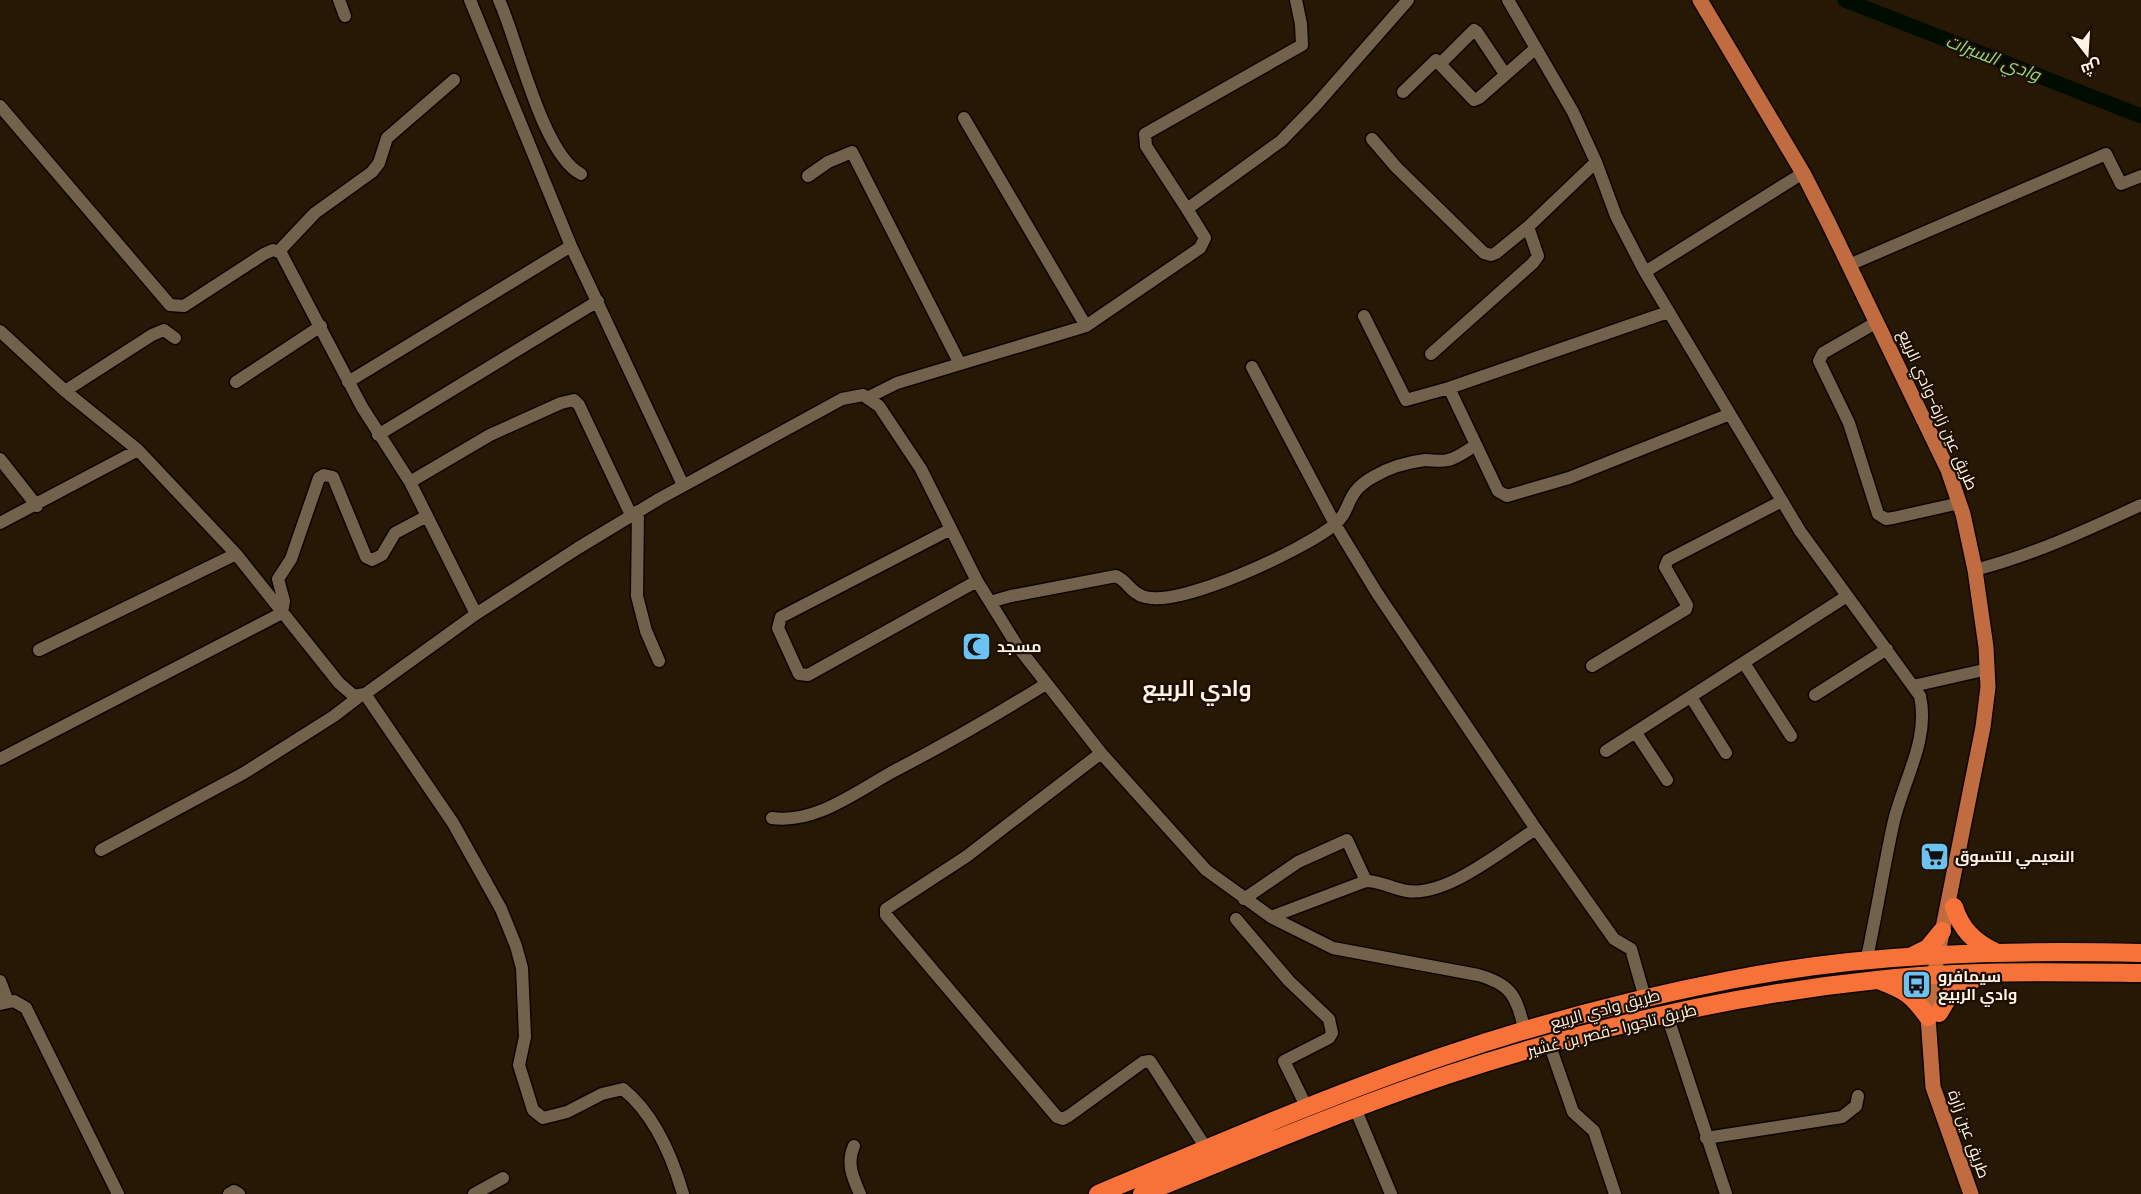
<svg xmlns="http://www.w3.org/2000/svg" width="2141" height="1194" font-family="'DM Sans',Cairo,sans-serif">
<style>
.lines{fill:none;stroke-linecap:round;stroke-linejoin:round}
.river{stroke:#000c00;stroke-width:15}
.minor-casing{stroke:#0e0400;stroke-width:15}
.major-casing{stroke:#0e0400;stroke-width:18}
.highway-casing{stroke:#0e0400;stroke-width:21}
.minor{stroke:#72624c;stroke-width:12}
.major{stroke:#c16c40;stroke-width:15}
.highway{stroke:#f67238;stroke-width:18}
.labels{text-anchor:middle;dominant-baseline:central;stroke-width:4.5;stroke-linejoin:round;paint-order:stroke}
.street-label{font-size:16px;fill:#fdf3e6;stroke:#1c0f00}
.poi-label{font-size:16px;font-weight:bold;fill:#fdf3e6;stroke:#1c0f00;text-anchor:start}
.water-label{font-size:18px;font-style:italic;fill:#93d87f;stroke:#1c0f00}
.district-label{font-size:22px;font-weight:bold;fill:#fdf3e6;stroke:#1c0f00}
</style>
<rect width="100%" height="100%" fill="#261805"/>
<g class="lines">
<path class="river" d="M1845,0L2141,116"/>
<defs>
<path id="minor" d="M339,0L345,16
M470,0L571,246L683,485
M499,0C518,41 542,154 581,174
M1508,0L1573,112L1596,162L1616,216L1645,272L1800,531L1920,696C1930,741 1902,782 1893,825C1883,871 1876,917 1866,962
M1440,64L1474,30L1477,32L1505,74
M1403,92L1436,60L1474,100L1479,98L1536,48
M0,106L170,305L184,306L264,254L273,250L281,253L362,407L410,482L476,614
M964,118L1086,326
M1372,139L1396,167L1484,253L1491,255L1496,253L1528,227
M808,176L828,162L852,152L959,362
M1187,209L1146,146L1145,134L1302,45L1301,24L1296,0
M279,251L315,213L372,172L379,163L387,138L454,80
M1849,265L2106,154L2121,184L2141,176
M1645,272L1803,173
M1364,316L1406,400L1449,388L1668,312
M1877,322L1823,353L1819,361L1849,423L1878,514L1886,519L1893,518L1960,503
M0,331L65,391L138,450L236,554L339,683L354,696L365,694L476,614L578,548L659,499L842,399L863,395L879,406L921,469L977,581L1018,647L1101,753L1206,870L1271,917L1333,948L1478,975C1514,985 1516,998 1525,1031
M1431,354L1533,263L1538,256L1528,227L1596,162
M1252,367L1335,524L1377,593L1536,829L1614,939L1631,949L1645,998
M236,382L321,326
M348,382L571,246
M1449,388L1498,491L1507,496L1569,478L1730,414
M65,391L152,335L164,330L175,338
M869,397L897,383L1086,326L1200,248L1205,238L1187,209L1281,141L1315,106L1408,0
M378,435L598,301
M0,459L37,506
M410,482L490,435L561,403L574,400L579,405L631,515
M638,511L637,596L646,631L659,661
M0,523L138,450
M951,529L781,617L778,628L799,674L808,675L977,581
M1975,570C2033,555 2087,530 2141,505
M990,602L1011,596L1116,576C1128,581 1130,593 1145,597C1182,607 1303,550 1334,525C1353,510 1343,494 1373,477C1388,468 1408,462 1425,460C1432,460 1440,462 1448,460C1458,458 1467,450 1476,445
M39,650L236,554
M1744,663L1791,736
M1592,666L1686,609L1687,605L1665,567L1668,560L1782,501
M1913,686L1988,669
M365,694L453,823L501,909L516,946L522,968L525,1037L519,1065L533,1110L543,1118L567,1112L602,1094L623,1089C654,1114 672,1156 683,1194
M1815,695L1887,649
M1691,697L1726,753
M1636,733L1667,780
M1606,751L1847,596
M1101,753L967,856L886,909V915L1057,1117L1063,1119L1070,1115L1143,1062L1150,1061L1206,1148
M0,759L282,613L284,601L278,579L291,559L319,478L324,475L333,477L366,557L372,560L382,555L395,533L427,516
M772,818C816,824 857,791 894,771C946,744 996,715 1046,684
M101,850L244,773L334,716L360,696
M1244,899L1298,862L1347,840L1366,881
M1271,917L1366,881C1381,881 1393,889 1407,891C1447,897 1502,850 1536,829
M1236,919L1289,981L1329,1019L1332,1033L1329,1038L1284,1061L1307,1108
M0,981L8,1002
M0,1004L14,1001L26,1008L118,1194
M1667,1015L1726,1194
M1549,1043L1573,1112L1594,1131L1615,1194
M1355,1108L1391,1194
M1706,1138L1842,1117L1856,1106L1858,1096
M854,1146C846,1163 853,1178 860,1194
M229,1194L234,1191L239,1194
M474,1194L503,1178"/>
<path id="major" d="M1700,0L1803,173L1828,222L1948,470L1963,514L1975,570L1986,647L1988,687L1983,727L1940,943
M1936,966L1928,1017L1933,1087L1971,1194"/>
<path id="highway" d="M1954,907C1961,929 1974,942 1995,952
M1912,956L1928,948L1942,931
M1881,981C1907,991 1912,995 1928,1017
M1939,1013L1952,991L1978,977
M1098,1194C1211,1147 1325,1097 1441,1057C1535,1025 1632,999 1730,980C1864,953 2004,950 2141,953
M1142,1194C1243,1153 1344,1110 1447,1075C1586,1029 1731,995 1877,980C1964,970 2053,972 2141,973"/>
</defs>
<use href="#minor" class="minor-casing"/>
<use href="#major" class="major-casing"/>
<use href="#highway" class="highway-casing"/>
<use href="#minor" class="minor"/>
<use href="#major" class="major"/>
<use href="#highway" class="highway"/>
</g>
<defs>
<symbol id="mosque-square" viewBox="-11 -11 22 22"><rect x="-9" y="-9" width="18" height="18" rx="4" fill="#6cc3f3" stroke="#1c0f00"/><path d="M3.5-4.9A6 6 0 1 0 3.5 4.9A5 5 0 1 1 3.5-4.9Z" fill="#111"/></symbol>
<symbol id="supermarket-square" viewBox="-11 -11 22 22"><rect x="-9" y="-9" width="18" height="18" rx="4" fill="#6cc3f3" stroke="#1c0f00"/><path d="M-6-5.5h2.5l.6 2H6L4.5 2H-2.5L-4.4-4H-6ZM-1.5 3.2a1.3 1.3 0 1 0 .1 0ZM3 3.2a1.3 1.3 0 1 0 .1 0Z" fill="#111"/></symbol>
<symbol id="bus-square" viewBox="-11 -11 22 22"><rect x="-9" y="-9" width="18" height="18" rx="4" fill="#6cc3f3" stroke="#1c0f00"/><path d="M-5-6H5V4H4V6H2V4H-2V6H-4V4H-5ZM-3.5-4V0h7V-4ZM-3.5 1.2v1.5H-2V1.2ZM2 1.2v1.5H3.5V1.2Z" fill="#111"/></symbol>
</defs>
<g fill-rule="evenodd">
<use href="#mosque-square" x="960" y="630" width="33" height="33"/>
<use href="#supermarket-square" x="1918" y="840" width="33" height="33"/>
<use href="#bus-square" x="1900" y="968" width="33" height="33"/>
</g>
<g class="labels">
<g class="street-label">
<text transform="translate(1938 410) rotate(66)">طريق عين زارة-وادي الربيع</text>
<text transform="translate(1605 1009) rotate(-15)">طريق وادي الربيع</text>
<text transform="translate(1612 1030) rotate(-14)">طريق تاجورا -قصر بن غشير</text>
<text transform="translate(1969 1134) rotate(70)">طريق عين زارة</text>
</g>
<g class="poi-label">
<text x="997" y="646">مسجد</text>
<text x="1955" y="856">النعيمي للتسوق</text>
<text x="1938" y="976">سيمافرو<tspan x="1938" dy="18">وادي الربيع</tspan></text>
</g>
<g class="water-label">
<text transform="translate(1993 58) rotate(21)">وادي السيرات</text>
</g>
<g class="district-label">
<text x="1197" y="688">وادي الربيع</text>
</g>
</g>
<g transform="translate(2087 54) rotate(163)" stroke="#1c0f00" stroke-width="4.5" paint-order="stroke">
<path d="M0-4.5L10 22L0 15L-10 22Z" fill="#fdf3e6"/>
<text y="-9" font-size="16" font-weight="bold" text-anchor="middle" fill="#fdf3e6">ش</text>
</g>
</svg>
